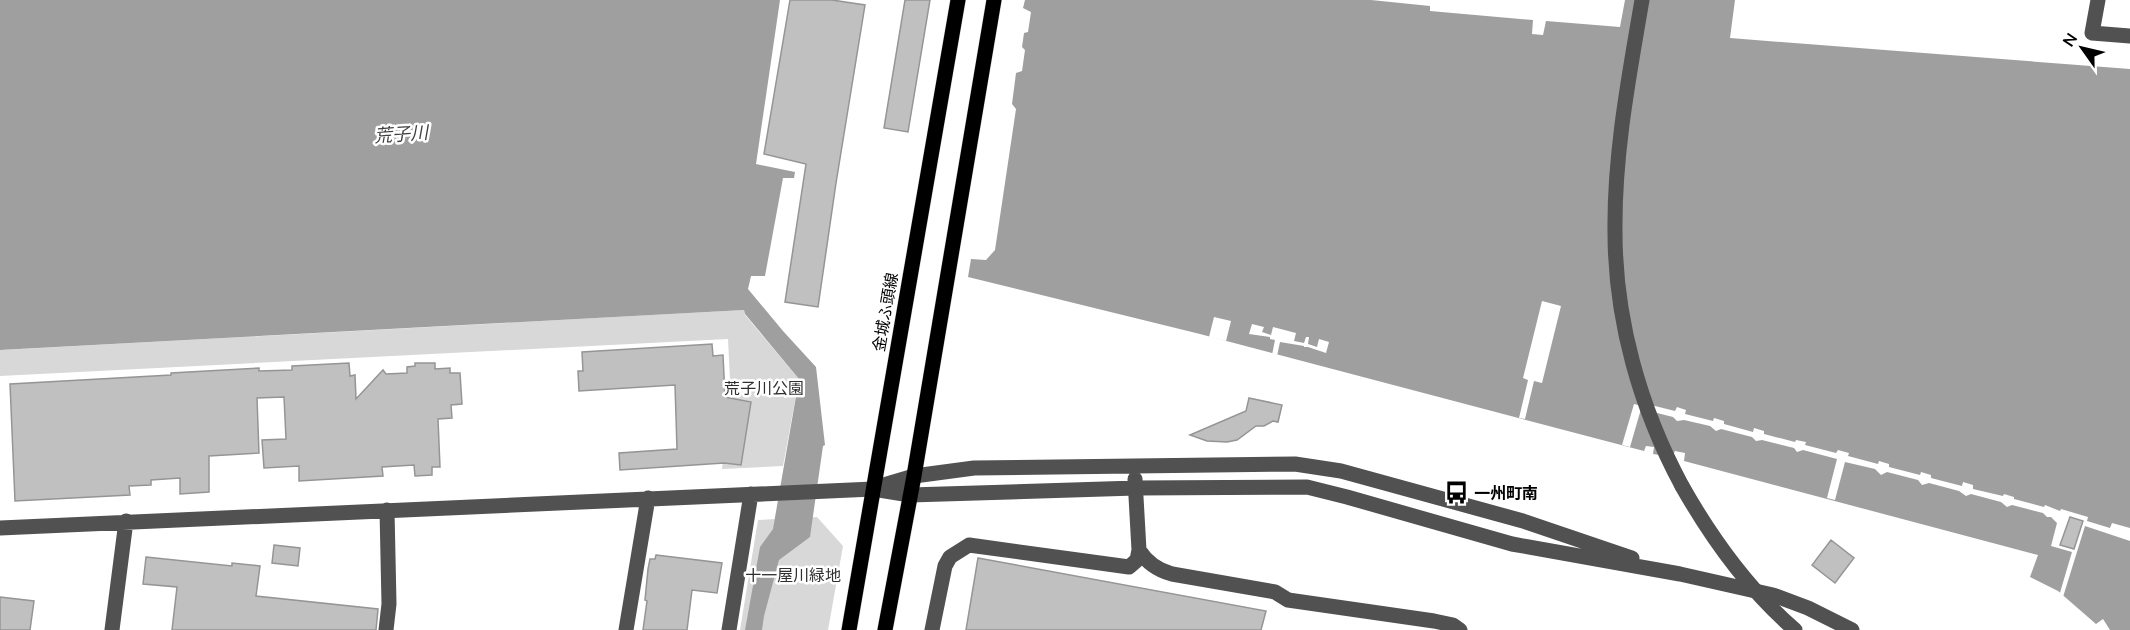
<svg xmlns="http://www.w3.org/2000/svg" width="2130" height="630" font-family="Mulish,'Noto Sans JP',sans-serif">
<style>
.green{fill:#d8d8d8}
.water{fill:#9f9f9f}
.pier{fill:#fff}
.building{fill:#c0c0c0;stroke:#959595;stroke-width:1.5}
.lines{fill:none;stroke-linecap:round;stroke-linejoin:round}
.major-casing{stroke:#dbdbdb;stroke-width:16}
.minor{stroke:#515151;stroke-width:15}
.major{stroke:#000;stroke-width:15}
.minor-bridge{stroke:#515151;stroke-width:15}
.labels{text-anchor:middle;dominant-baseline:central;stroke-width:5;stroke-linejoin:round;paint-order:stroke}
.street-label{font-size:16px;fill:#000;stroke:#fff}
.park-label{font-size:16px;fill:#2f2f2f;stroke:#fff}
.poi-label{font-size:16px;font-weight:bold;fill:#000;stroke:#fff;text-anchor:start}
.water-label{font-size:18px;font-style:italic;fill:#404040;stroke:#fff}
</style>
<rect width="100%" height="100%" fill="#fff"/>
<path class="green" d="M744,310L745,315L799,379L783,466L722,469L731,399L728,339L0,376V346L3,350Z
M817,517L843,546L828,630H740L758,520Z"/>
<path class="water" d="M0,0H780L756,164L795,172L794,178H783L765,276H751L748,289L783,331L816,367L825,445L823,446L810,537L779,560L764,616L762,630H745L760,547L773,529L799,379L745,314L744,310L0,350Z
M1025,0H1371L1430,6V11L1533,20L1532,34L1543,35L1546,21L1620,27L1625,0H1735L1730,38L2130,69V630H2110L2103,619L2096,624L2058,591L2030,577L2038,555L1684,461L1685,453L1675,451L1672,457L1653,454L1654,447L1646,446L1644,451L1200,334L968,277L971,259L986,260L995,250L1016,109L1012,104L1016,73L1022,71L1025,50L1022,47L1024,33L1028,32L1031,12L1023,8Z"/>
<path class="pier" d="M1542,301L1561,306L1542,383L1534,381L1525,419L1519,418L1528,380L1523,378Z
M1214,317L1231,321L1226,341L1209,337Z
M1252,324L1264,327L1262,332L1271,335L1273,327L1296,333L1294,341L1304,343L1306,337H1309L1308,344L1317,347L1319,339L1329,342L1326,353L1308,347H1304V346L1280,342L1277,356L1272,355L1275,340L1270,339V337L1249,334Z
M1639,402L1675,411L1677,407L1686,410L1685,414L1713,421L1714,418L1724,421V424L1753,432L1754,428L1764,431V434L1795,442L1796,440L1806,442L1805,445L1836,453L1838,450L1849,453L1848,456L1878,464L1879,461L1889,464V467L1920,475L1921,472L1931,475V478L1962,486L1963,482L1973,485V489L2003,496L2004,494L2014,497V499L2044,507L2045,505L2060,511L2061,509L2088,517L2087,521L2110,528L2112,523L2130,528V541L2085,526L2063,597L2059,596L2072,552L2051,546L2057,523L2051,517H2047L2043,513L2012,505L2007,507L2001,502L1971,494L1966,496L1959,491L1929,483L1922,485L1918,480L1887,472L1881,475L1875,469L1845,462L1835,500L1827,498L1837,459L1803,450L1797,452L1794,448L1762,440L1756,441L1752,437L1721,429L1716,431L1710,426L1684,420L1677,421L1673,417L1641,409L1630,447L1622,445L1634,404L1638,405Z"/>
<path class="building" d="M790,0H832L865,5L836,183L818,307L785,302L806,164L764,154Z
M905,0H930L908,132L884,128Z
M712,344L713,356L723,355L725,397L751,402L741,465L724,463L620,470L619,453L677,449L675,385L579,391L578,371H583L582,352Z
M349,363L350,376L355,375L356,399L383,370L386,374L407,373V367L415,366V363H435V369L450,368V373H460L462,404L451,405L452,418L438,419L440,467H432V475L415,476L414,465L382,467L383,476L299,481V466L264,468L262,440L286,439L284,397L257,398L259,453L209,456V492L180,494V478L151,480V485L129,486L130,495L15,501L10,384L171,375V373L259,368V371L292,370V366Z
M1249,398L1282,405L1278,422L1273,421L1264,426H1256L1237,440L1227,442L1207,441L1190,435L1246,411Z
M2070,517L2083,521L2074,549L2060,545Z
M1831,540L1854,558L1835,583L1812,565Z
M274,545L300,548L298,566L272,563Z
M656,555L722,563L717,593L692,590L687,630H643L647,601L645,600L648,569L650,559H655Z
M146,557L232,566V563L260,566L256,596L378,609L376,630H172L177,587L143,584Z
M978,558L1266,611L1261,630H966Z
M0,597L34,601L30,630H0Z"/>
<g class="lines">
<defs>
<path id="major" d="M849,630L958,0
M885,630L914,476L994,0"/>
</defs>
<use href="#major" class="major-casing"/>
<path class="minor" d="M1642,0C1629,76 1614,154 1615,232C1615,320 1640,408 1682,486
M2098,0L2092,33L2130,36
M877,487L914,476L974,468L1295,464L1341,471L1523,521L1632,558
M0,528L873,489L910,495L1136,488L1307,487L1347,497L1512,544L1680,574L1773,595L1808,608L1852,630
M1139,550C1147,563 1157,570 1172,574L1275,592L1288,600L1434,621L1453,625L1460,630
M112,630L126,521
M386,630L389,604L387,510
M626,630L648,498
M729,630L751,494
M932,630L945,566L950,557L969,545L1129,567L1137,560L1139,550L1135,479"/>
<use href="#major" class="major"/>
<path class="minor-bridge" d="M1682,486C1712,539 1749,590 1795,630"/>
</g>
<defs>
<symbol id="bus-bare" viewBox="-9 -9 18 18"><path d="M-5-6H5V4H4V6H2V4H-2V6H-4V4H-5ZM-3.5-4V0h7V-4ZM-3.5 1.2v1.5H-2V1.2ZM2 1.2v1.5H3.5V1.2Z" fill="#000" stroke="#fff" stroke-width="2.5" paint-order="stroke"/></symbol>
</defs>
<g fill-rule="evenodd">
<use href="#bus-bare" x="1440" y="476" width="33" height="33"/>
</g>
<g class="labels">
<g class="street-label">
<text transform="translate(885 312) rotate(-80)">金城ふ頭線</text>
</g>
<g class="park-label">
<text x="764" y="388">荒子川公園</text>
<text x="793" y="575">十一屋川緑地</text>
</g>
<g class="poi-label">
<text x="1474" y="493">一州町南</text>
</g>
<g class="water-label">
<text transform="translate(401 134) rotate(-4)">荒子川</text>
</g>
</g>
<g transform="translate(2082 48) rotate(304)" stroke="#ffffff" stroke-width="4.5" paint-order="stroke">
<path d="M0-4.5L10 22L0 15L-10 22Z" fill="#000000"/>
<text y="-9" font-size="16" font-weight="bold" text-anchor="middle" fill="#000000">N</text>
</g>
</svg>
